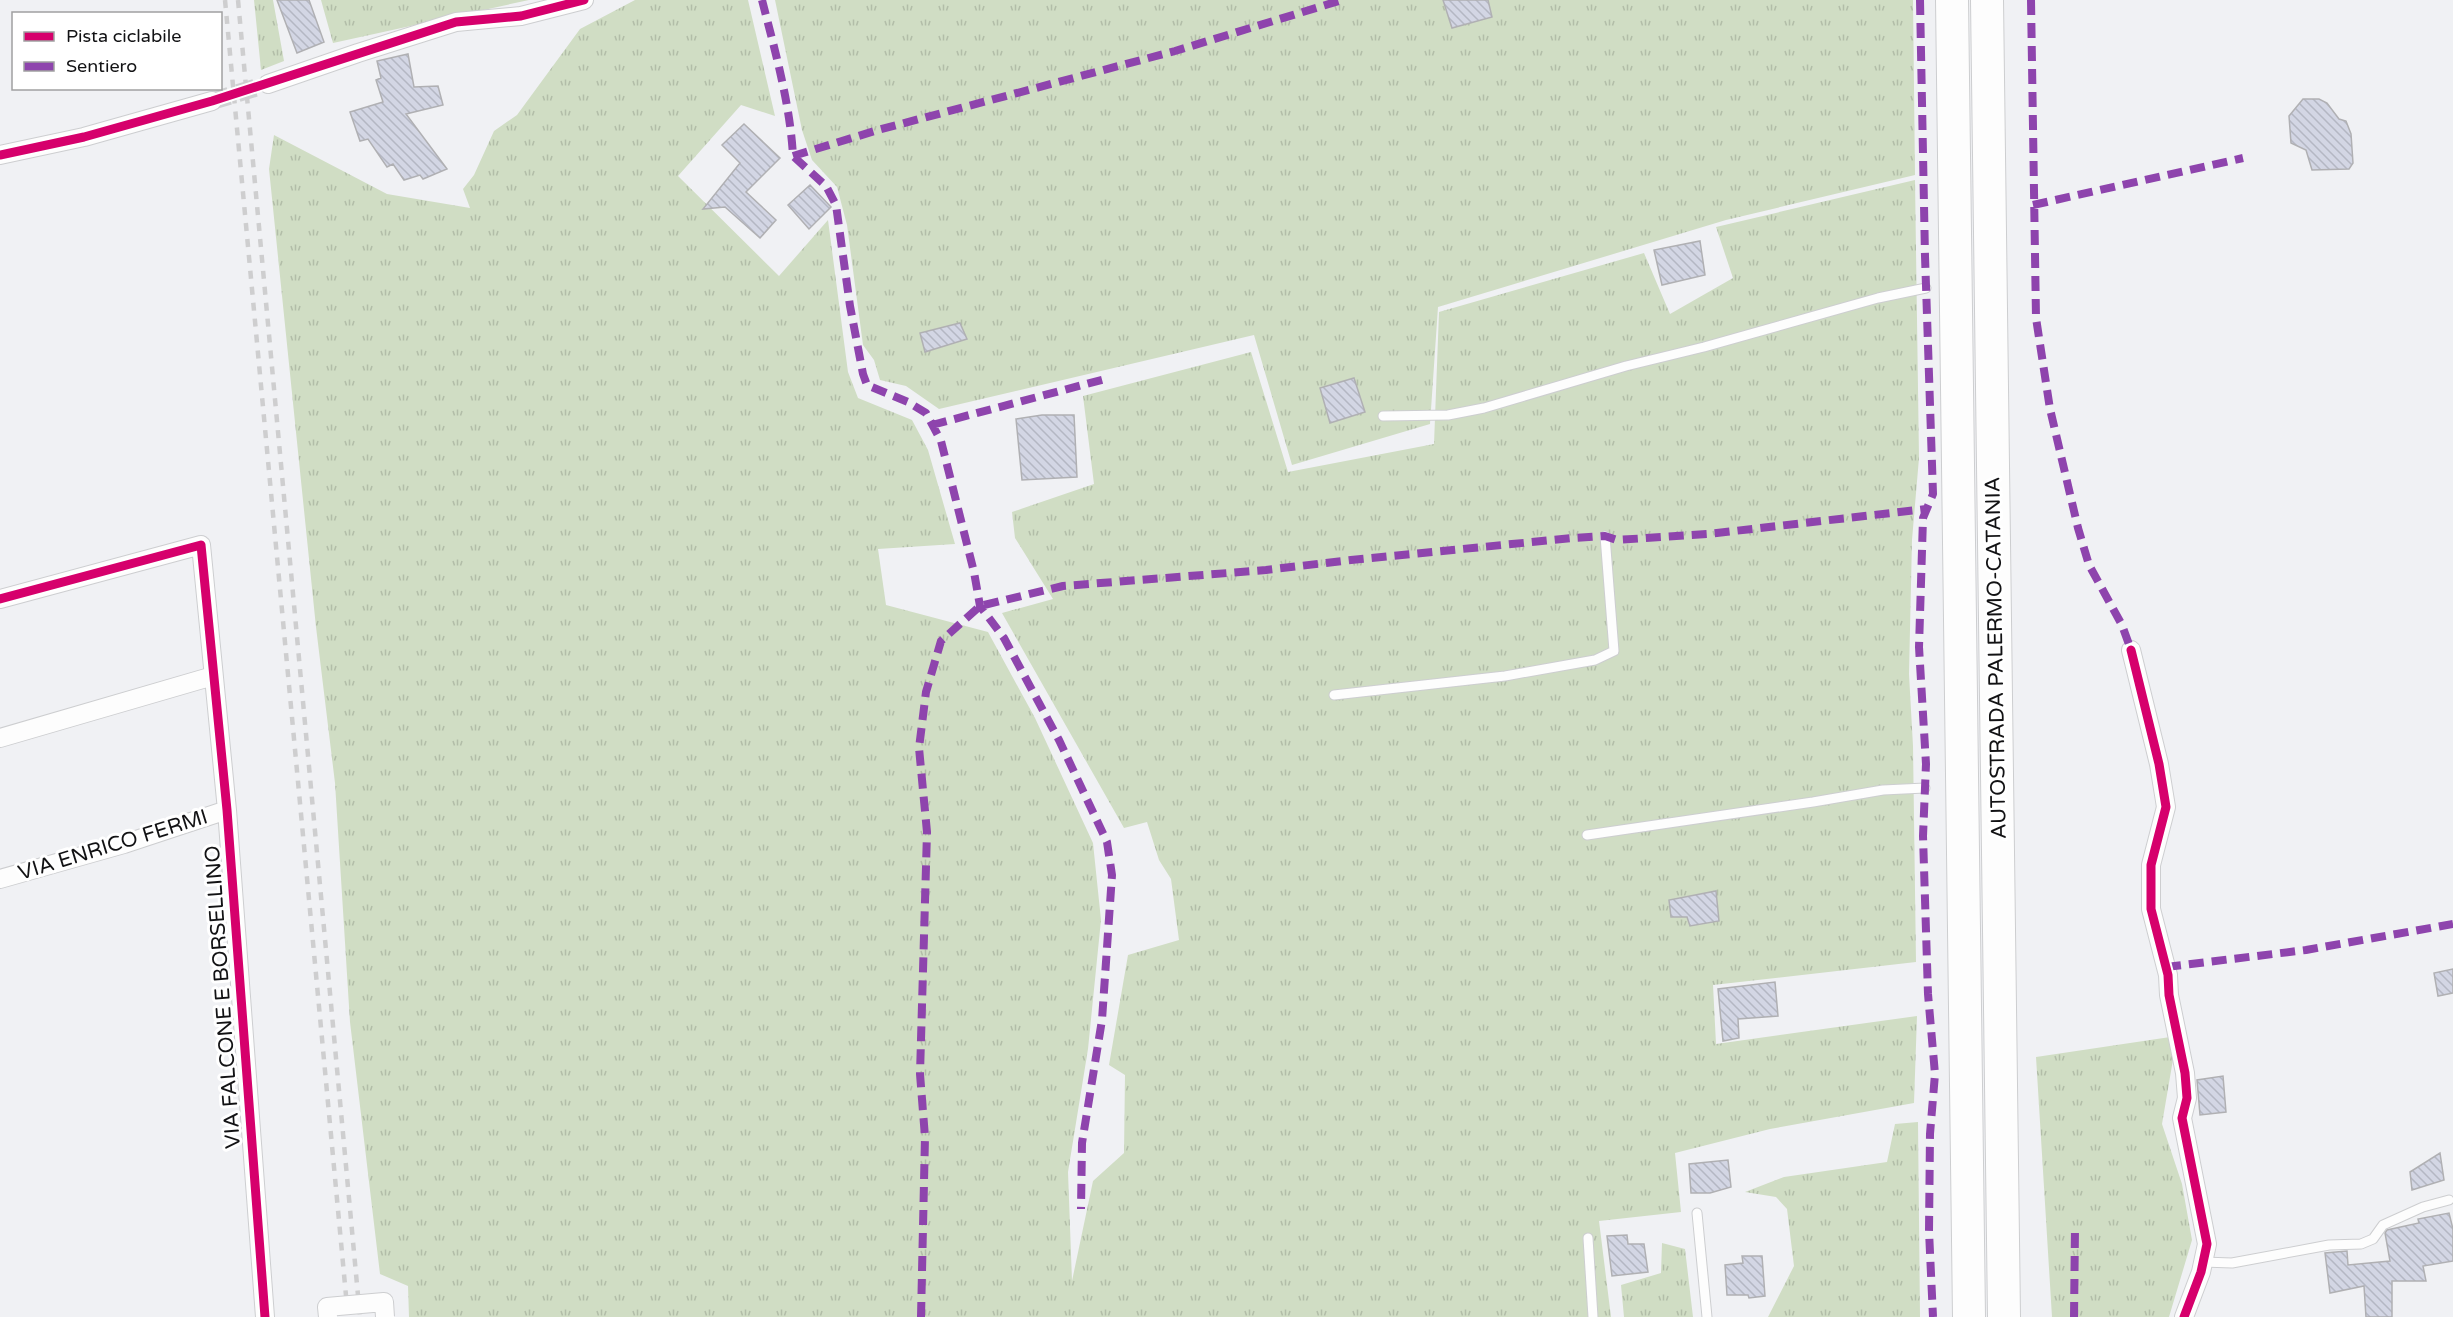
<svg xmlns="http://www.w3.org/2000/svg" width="2453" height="1317" font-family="'Varela Round',sans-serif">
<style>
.grass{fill:url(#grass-tufts)}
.building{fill:url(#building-back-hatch);stroke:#b0b0b3;stroke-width:1.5}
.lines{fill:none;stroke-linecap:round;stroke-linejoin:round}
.minor-tunnel{stroke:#cfd0d2;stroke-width:18;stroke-dasharray:18 9;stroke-linecap:butt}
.service-casing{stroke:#cdced0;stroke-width:11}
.minor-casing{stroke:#cdced0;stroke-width:20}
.motorway-casing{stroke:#cdced0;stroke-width:34}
.service{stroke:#fdfdfd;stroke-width:9}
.minor{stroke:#fdfdfd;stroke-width:18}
.motorway{stroke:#fdfdfd;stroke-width:32}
.rail{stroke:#cececf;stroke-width:4.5;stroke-dasharray:8 8;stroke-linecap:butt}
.minor-bridge-casing{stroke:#cdced0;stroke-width:20;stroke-linecap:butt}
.minor-bridge{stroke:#fdfdfd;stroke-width:18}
.quiet{stroke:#8e44ad;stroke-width:8;stroke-dasharray:15 8;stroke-linecap:butt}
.cycleway-casing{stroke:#fff;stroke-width:13}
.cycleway{stroke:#d6006c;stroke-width:9}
.labels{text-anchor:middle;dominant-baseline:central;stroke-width:6;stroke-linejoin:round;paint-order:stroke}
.street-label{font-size:21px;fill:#121214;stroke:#fff}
</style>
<defs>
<pattern id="grass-tufts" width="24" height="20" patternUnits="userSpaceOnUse" patternTransform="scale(1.5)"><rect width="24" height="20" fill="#d0ddc4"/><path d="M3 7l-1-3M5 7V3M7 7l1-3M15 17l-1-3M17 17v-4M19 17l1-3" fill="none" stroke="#b2bda8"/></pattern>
<pattern id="building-back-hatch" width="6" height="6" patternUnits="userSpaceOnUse" patternTransform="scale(1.5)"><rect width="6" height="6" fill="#d3d6e4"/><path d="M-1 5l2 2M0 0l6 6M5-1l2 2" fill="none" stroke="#b4b7c3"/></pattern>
</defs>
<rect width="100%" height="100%" fill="#f0f1f4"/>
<path class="grass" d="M254,0H273L284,61L261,70Z
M321,0H529L333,43Z
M635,0H748L775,116L741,105L678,176L779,276L828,220L848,372L858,398L912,420L928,450L955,544L878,549L886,605L988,632L1035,718L1093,843L1101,920L1088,1049L1068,1172L1072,1281L1093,1181L1124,1153L1125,1075L1109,1065L1128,955L1179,940L1171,879L1159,860L1147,822L1124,828L1002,613L1053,599L1015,538L1012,512L1094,484L1083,396L1251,352L1288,472L1434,444L1439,312L1644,253L1670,314L1733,278L1716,227L1915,180L1919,458L1912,540L1909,674L1913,746L1916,962L1713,985L1716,1044L1917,1016L1914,1103L1770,1129L1675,1153L1681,1212L1599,1221L1611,1317H409L408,1286L380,1274L350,1022L335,783L316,627L269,169L274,135L387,194L470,208L463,189L474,175L494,131L517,115L580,29Z
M775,0H1913L1915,175L1726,220L1438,307L1430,424L1292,465L1254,335L939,409L906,386L880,380L874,360L863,345L847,225L837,187L812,160L802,130Z
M2177,1036L2162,1124L2182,1184L2192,1240L2169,1317H2052L2036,1057Z
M1918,1122L1920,1317H1768L1794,1266L1787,1209L1776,1197L1745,1192L1784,1177L1887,1162L1895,1124Z
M1662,1243L1685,1249L1693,1317H1624L1621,1285L1661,1273Z"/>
<path class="building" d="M277,0H309L324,42L297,53Z
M1443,0H1488L1492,17L1452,28Z
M408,54L414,87L438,86L443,105L406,114L447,169L423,179L420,175L404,180L393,164L387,167L368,139L360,141L350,112L383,102L376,80L381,78L377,61Z
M2303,99H2319L2327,103L2339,119L2346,121L2351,134L2353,163L2349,169L2312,170L2306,150L2291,143L2289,116Z
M744,124L780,158L746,192L776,220L760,238L725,207L703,209L740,163L722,145Z
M810,185L831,207L809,229L788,205Z
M1700,241L1705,275L1662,285L1654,250Z
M960,323L967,339L925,352L920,333Z
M1354,378L1365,412L1330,423L1320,388Z
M1042,415H1074L1077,477L1022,480L1016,419Z
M1716,891L1719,921L1690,926L1687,917H1671L1669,900Z
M2453,969V993L2438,996L2434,973Z
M1775,982L1778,1016L1738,1019L1739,1038L1723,1041L1718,989Z
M2223,1076L2226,1112L2200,1115L2197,1080Z
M2440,1153L2444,1180L2412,1190L2410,1172Z
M1728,1160L1731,1187L1710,1193H1691L1689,1164Z
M2449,1213L2453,1229V1261L2423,1266L2426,1281H2392V1317H2366L2364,1286L2330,1293L2325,1253L2347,1251L2348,1265L2390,1261L2385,1233L2387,1230L2419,1223L2418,1219Z
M1627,1235L1628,1244H1644L1648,1272L1612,1276L1607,1236Z
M1742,1256H1762L1765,1296L1749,1298L1748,1295H1727L1725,1265L1743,1263Z"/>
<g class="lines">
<path class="minor-tunnel" d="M212,101L268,84"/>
<defs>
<path id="service" d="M1383,416L1448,415L1484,408L1626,366L1704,347L1878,298L1926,288
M1334,695L1505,676L1595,660L1614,651L1605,536
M1587,835L1813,802L1883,790L1925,788
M1697,1213L1707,1317
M1588,1238L1593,1317
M2203,1262L2232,1263L2329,1245L2361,1244L2373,1239L2383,1225L2423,1207L2449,1200"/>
<path id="minor" d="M268,84L358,53L456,22L521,16L584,0
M0,155L84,137L212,101
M0,599L201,545L227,810L265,1317
M2131,650L2159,764L2166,807L2151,865V909L2168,975L2169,995L2185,1073L2187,1098L2182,1118L2207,1244L2201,1272L2184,1317
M0,738L213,676
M0,879L124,844L227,810"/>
<path id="motorway" d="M1952,0L1969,1317
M1987,0L2004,1317"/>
</defs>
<use href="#service" class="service-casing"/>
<use href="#minor" class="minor-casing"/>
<use href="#motorway" class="motorway-casing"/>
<use href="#service" class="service"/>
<use href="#minor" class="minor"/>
<use href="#motorway" class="motorway"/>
<path class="rail" d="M225,0L348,1317
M238,0L360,1317"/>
<defs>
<path id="minor-bridge" d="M328,1317L327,1307L384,1302L385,1317"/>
</defs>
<use href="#minor-bridge" class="minor-bridge-casing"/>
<use href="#minor-bridge" class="minor-bridge"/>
<path class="quiet" d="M762,0C775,51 790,103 793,156L826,186L836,205L850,306L863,374L867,385L908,402L926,413L941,441L974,572L980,606L1004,638L1059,740L1107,842L1112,875L1102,1020L1082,1143L1081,1209
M1920,0L1925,256L1933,494L1923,518L1919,647L1926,764L1923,836L1928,994L1935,1074L1930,1134L1929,1231L1933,1317
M2031,0L2036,318L2050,409L2078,528L2089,565L2122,625L2131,650
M793,156L878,130L1175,51L1342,0
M2033,205L2243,158
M932,425L1105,379
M2166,967L2306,950L2453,924
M921,1317L925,1137L920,1074L927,832L919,748L926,692L941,641L980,606L1063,586L1266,570L1351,560L1573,538L1605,536L1617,540L1708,534L1926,509
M2074,1317L2075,1228"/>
<defs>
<path id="cycleway" d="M0,155L84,137L212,101L456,22L521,16L584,0
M0,599L201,545L227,810L265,1317
M2131,650L2159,764L2166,807L2151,865V909L2168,975L2169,995L2185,1073L2187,1098L2182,1118L2207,1244L2201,1272L2184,1317"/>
</defs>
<use href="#cycleway" class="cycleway-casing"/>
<use href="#cycleway" class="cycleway"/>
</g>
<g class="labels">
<g class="street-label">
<text transform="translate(1996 658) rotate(-91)">AUTOSTRADA PALERMO-CATANIA</text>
<text transform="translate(113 845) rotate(-17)">VIA ENRICO FERMI</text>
<text transform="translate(223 997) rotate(-94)">VIA FALCONE E BORSELLINO</text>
</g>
</g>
<rect x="12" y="12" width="210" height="78" fill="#ffffff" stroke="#a0a0a1" stroke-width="1.5"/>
<rect x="24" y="32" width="30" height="9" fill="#d6006c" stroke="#a0a0a1" stroke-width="1.5"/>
<text x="66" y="42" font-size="18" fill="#121214">Pista ciclabile</text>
<rect x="24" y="62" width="30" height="9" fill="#8e44ad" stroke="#a0a0a1" stroke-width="1.5"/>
<text x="66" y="72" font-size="18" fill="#121214">Sentiero</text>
</svg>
